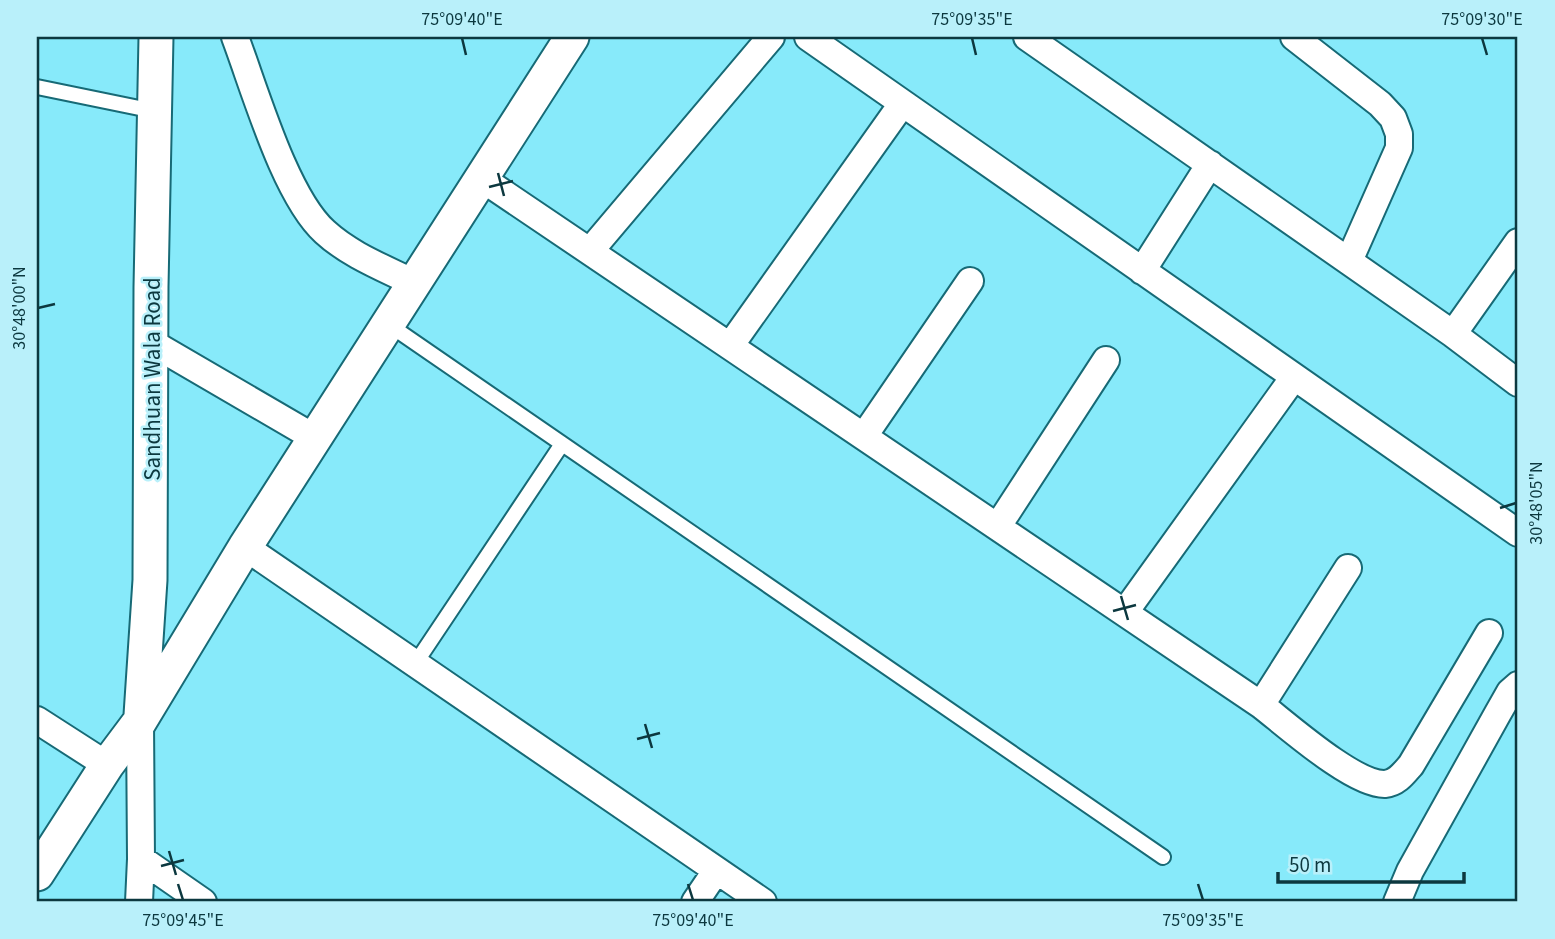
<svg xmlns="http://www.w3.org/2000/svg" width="1555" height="939" font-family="'Source Sans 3',sans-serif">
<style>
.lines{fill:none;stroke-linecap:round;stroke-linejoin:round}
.service-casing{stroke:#176a76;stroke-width:18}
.minor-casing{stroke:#176a76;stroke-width:30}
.tertiary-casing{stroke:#176a76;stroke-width:37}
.service{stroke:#fff;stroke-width:14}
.minor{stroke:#fff;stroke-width:26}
.tertiary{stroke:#fff;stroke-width:33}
.ticks{fill:none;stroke:#0c383f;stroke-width:2.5}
.labels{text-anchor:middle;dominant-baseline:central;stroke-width:5;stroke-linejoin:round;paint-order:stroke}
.street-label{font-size:23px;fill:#0c383f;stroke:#b9f0fa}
.neatline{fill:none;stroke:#0c383f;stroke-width:2.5}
.ticks-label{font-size:18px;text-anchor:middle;fill:#0c383f}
</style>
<rect width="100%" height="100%" fill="#87eafa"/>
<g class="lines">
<defs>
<path id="service" d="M37,87L154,111
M388,324L1163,857
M415,664L562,444"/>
<path id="minor" d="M235,37C255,90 285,196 325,232C350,255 384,268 414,283
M808,37L1518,533
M1027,37L1453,334L1518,383
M1294,37L1380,104L1393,118L1399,134V148L1349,261
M481,178L1261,705C1287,725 1354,785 1385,784C1397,783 1404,773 1411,765L1489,633
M590,251L771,37
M1142,271L1210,164
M1453,334L1518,242
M152,343L315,438
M730,346L902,104
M864,436L970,281
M998,526L1106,360
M245,547L763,902
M1125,612L1294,377
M1261,705L1348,568
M37,720L107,765
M141,859L203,902
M139,902L141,859L140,721
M695,902L716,871
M1397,902L1410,871L1498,713L1510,692L1518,685"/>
<path id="tertiary" d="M141,715L150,580L151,287L156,37
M37,874L107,765L140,721L245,547L572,37"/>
</defs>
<use href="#service" class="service-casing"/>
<use href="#minor" class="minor-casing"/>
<use href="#tertiary" class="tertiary-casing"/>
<use href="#service" class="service"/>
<use href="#minor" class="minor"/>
<use href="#tertiary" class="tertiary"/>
</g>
<path class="ticks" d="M462,38L466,55M972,38L976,55M1482,38L1487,55M498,173L504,196M489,187L513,181M38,308L55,304M1500,508L1516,503M1121,596L1128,620M1113,611L1136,605M645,724L652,748M637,739L660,733M169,851L176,875M161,866L184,860M178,884L183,900M688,884L693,900M1198,884L1203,900"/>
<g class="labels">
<g class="street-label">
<text transform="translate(152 379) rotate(-90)">Sandhuan Wala Road</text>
</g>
</g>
<rect width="1555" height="939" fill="none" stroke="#b9f0fa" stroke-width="77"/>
<path d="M1278 872v10h186v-10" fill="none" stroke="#0c383f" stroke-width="3.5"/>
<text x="1289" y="872" font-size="21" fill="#0c383f" stroke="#b9f0fa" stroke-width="5" paint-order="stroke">50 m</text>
<rect x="38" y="38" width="1478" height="862" class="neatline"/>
<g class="ticks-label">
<text x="462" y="25">75°09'40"E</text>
<text x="972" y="25">75°09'35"E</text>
<text x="1482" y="25">75°09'30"E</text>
<text transform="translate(19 308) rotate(-90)" y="6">30°48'00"N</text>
<text transform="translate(1536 503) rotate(-90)" y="6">30°48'05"N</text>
<text x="183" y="926">75°09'45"E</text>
<text x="693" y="926">75°09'40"E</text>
<text x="1203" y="926">75°09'35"E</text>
</g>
</svg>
